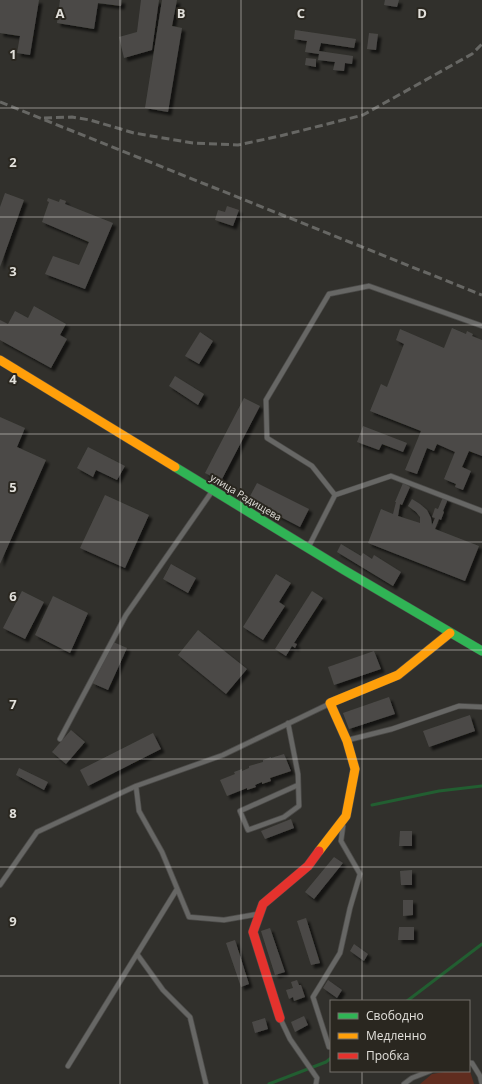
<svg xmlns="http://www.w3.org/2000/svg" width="482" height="1084" font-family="'Open Sans',sans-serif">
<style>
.green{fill:#602d1f}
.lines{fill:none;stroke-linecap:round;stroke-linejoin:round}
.stream{stroke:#225e31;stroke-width:3}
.building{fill:#4b4a47;filter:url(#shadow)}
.lane-casing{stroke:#4c4b49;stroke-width:6}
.fast-casing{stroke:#4c4b49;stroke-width:10}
.slow-casing{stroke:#4c4b49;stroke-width:10}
.jam-casing{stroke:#4c4b49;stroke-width:10}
.lane{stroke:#676765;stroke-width:4.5}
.fast{stroke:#30b455;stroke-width:9}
.slow{stroke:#ff9f0a;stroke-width:9}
.jam{stroke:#e5322d;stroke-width:9}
.rail{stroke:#676764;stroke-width:3;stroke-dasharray:8 4;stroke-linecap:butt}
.grid{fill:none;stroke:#e2e0db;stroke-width:1;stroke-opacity:0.55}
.labels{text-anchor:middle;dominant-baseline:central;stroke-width:4;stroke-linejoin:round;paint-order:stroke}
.street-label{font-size:10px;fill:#e2e0db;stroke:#2a2720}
.grid-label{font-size:13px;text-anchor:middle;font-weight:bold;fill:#e2e0db;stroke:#2a2720;stroke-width:4;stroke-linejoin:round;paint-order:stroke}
</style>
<defs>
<filter id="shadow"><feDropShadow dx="3.5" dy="3.5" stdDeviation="1" flood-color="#0009"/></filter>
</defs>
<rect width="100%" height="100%" fill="#31302c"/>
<path class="green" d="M469,1068L474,1084H420L432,1074L450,1071H469Z"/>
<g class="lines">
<path class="stream" d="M372,805L439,791L482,786
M407,1001L482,944
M269,1084L326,1062L331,1058"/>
</g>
<path class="building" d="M0,0H39L30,55L17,53L20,36L0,33Z
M60,0H122L121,6L98,3L94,29L57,23Z
M141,0H159L152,50L124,58L119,37L137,32Z
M162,0H177L172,26L182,28L168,112L145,108Z
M385,0H399L397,7L384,5Z
M295,30L356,39L354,48L321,43L319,51L353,56L352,64L345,63L344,71L333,70L335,62L318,60L319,54L305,52L307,41L294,39Z
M369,33L378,34L376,50L367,49Z
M306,58L316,59V67L305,65Z
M5,193L24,200L0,267V207Z
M48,198L59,202L60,199L66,201L65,204L113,223L85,289L45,274L53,256L79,265L89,242L42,222L49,202L47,201Z
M227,206L239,210L233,226L215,220L218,210L225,212Z
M34,306L66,324L60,335L67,339L51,368L0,340V320L8,324L15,311L28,318Z
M452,328L466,334L467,331L473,334L472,336L482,340V456L469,451L462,467L471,471L463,490L455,487L456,484L444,479L455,452L437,444L434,451L427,448L417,474L405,470L421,431L370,411L381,384L387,387L404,344L396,340L400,329L444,348Z
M200,332L213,341L199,364L185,356Z
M175,376L204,394L198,405L169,386Z
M244,398L260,406L221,481L205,473Z
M0,417L25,428L17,447L46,460L0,564Z
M363,426L407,443L403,452L382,444L379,450L357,442Z
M88,447L125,466L117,480L96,470L93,477L77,468Z
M257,483L309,509L300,527L248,500Z
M403,483L410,487L402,505L400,504L398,516L420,523V517L416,512L408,506L412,499L420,504L427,510L431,518L432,525L435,518L432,517L435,508L438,509L443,497L448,499L443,511L444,512L441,520L439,519L435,529L479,546L465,581L368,543L381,509L393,514L396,502H395Z
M105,495L149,515L125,568L80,548Z
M341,544L361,556L363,553L372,559L374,555L401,572L393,586L337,552Z
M171,564L196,578L188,593L163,579Z
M276,574L291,583L279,602L285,606L263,640L243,627Z
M22,591L44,602L25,639L3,628Z
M312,591L323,598L294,643L297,644L295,648L292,646L286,656L275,649Z
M53,596L88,613L70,653L35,635Z
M198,630L247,669L226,694L178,655Z
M111,641L127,648L108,690L92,683Z
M374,651L381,669L334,685L328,667Z
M389,697L395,714L349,729L343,713Z
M470,715L475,731L429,747L423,731Z
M71,730L85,742L66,764L52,752Z
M153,733L161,749L88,786L80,770Z
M284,754L291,771L270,778L271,781L262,784V782L255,785L256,787L247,790V788L227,796L220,780L235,774L234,772L242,769V771L249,768V766L263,762V760L271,757V758Z
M19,768L48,782L44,790L16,775Z
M291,819L294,828L265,839L261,831Z
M400,831H412V846H399Z
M334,857L343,863L314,899L305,892Z
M412,870V885H401L400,871Z
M403,900H413V915L403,916Z
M306,918L320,963L311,965L297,921Z
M399,927H414V940H398Z
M270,928L285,972L275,975L261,931Z
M235,940L249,984L241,987L226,943Z
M354,944L368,954L364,961L350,951Z
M297,980L299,985H301L305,997L294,1001L293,997L289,999L286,990L293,988L291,982Z
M328,980L342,990L337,998L323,988Z
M304,1016L308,1025L295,1032L291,1022Z
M265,1018L268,1029L255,1033L252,1022Z"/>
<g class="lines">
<defs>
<path id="lane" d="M335,495L391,476L482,511
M308,548L335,495L312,466L267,438L266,400L329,294L369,286L482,326
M288,723L298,774L299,806L284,817L248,830L240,811L298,785
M60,739L126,615L213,490
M348,740L392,729L459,706L482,707
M136,786L139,811L162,852L189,917L224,920L258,914
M0,885L37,832L136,786L223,755L329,704
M137,954L163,990L190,1017L206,1084
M280,1018L290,1039L317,1078L316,1084
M329,1047L313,997L340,953L350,908L360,874L341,841L343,826
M469,1063H472L480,1076L482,1084
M68,1066L177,889
M404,1084L412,1078L430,1071"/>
<path id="fast" d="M175,467L344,570L482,651"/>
<path id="slow" d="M0,360L175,467
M319,851L346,816L355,769L347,741L330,703L398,675L450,633"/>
<path id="jam" d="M280,1018L253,932L263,904L308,866L319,851"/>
</defs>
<use href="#lane" class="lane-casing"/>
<use href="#fast" class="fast-casing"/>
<use href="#slow" class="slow-casing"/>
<use href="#jam" class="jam-casing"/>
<use href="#lane" class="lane"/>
<use href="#fast" class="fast"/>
<use href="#slow" class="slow"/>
<use href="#jam" class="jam"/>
<path class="rail" d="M0,102L482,295
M44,118L72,117L90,120L134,133L193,143L238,145L280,136L363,115L472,54L482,44"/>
</g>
<path class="grid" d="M120,0V1084M241,0V1084M362,0V1001M0,108H482M0,217H482M0,325H482M0,434H482M0,542H482M0,650H482M0,759H482M0,867H482M0,976H482M362,1071V1084"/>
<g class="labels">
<g class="street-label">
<text transform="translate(246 497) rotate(31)">улица Радищева</text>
</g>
</g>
<g class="grid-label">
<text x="60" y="18">A</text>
<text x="181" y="18">B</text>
<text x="301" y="18">C</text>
<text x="422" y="18">D</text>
<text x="13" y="59">1</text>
<text x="13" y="167">2</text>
<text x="13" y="276">3</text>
<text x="13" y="384">4</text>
<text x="13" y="492">5</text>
<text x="13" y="601">6</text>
<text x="13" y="709">7</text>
<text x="13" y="818">8</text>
<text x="13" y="926">9</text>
</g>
<rect x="330" y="1000" width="140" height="72" fill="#2a2720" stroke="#74716b"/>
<rect x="338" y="1013" width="20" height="6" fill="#30b455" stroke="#74716b"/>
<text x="366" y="1020" font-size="12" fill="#e2e0db">Свободно</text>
<rect x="338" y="1033" width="20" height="6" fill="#ff9f0a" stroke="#74716b"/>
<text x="366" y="1040" font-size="12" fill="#e2e0db">Медленно</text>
<rect x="338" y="1053" width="20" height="6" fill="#e5322d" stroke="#74716b"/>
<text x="366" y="1060" font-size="12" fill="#e2e0db">Пробка</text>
</svg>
